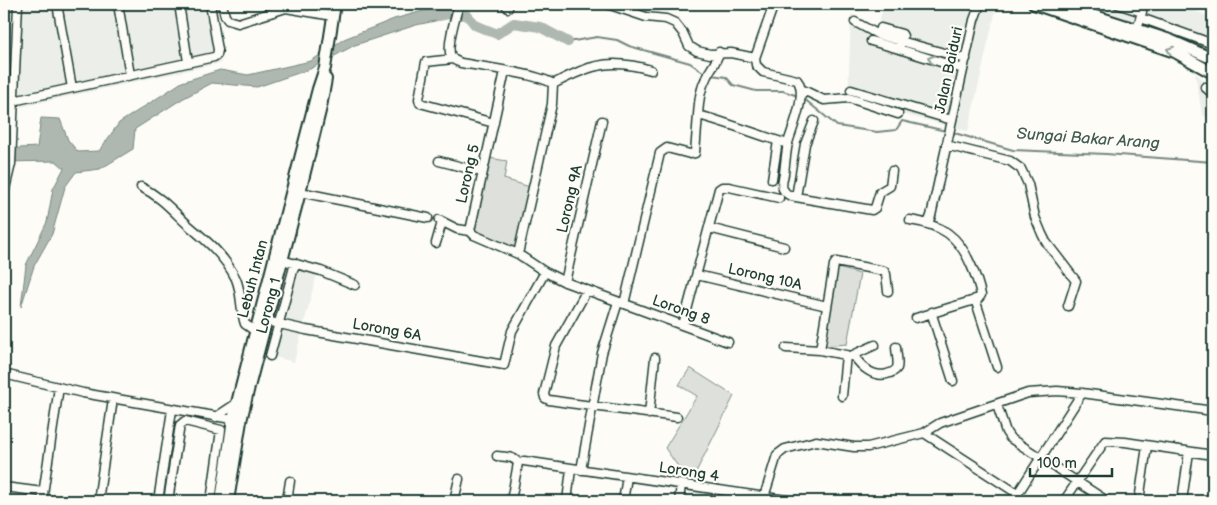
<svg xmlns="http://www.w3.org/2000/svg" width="1217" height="505" font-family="'Balsamiq Sans',sans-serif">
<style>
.built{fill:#eceee9}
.green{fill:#dde0db;stroke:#7e8e88}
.water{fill:#aeb8b1;stroke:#75877f}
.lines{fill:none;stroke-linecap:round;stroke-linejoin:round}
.stream{stroke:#75877f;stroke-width:2}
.river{stroke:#aeb8b1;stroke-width:10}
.minor-casing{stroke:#1f3d34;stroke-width:11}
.major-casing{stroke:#1f3d34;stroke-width:14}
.minor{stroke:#fdfcf7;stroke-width:8}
.major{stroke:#fdfcf7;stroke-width:10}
.oneway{stroke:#8e9c96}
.labels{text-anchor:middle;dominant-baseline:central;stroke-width:4.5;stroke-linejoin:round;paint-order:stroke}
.street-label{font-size:15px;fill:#1f3d34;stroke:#fdfcf7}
.water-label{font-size:16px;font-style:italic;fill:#435c53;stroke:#fdfcf7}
</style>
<rect width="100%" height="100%" fill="#fdfcf7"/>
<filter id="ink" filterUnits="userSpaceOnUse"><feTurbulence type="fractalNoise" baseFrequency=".02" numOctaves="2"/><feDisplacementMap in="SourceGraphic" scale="10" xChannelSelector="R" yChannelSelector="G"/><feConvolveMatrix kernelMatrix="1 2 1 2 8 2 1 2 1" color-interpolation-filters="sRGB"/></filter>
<g filter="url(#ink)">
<path class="built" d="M16,4H212L221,63L6,110Z
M885,4H997L968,131L848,100L851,14L876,29Z
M1085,4H1178L1213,18V54L1191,39Z
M1195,73L1213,87V122L1202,114Z
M291,258L319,265L294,362L267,355Z"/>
<path class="green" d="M489,158L507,161L504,179L530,187L517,251L474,232Z
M838,268L860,274L847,344L824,346Z
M690,368L734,396L694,476L684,475L665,448L697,396L679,385Z"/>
<path class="water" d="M450,8L449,18L416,25L355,45L310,69L257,87L212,83L182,99L135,129L133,149L100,169L76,172L65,187L52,234L34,266L21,307L26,265L47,222L53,189L64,168L56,161L4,162V149L37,147L41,118L60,119L68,140L78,152L99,151L119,123L182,82L220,70L248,75L311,61L344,39L394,19L423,11Z"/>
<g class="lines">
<path class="stream" d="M568,42L597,37L617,40L629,46L690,63L706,74
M711,75L726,77L733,85L756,91H783L798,96
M803,98L837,126L877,132L896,130L902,121L946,131
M951,132L1013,150L1106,154L1213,162"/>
<path class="river" d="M438,16L449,14L467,15L475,25L497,34L514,23L540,27L568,42"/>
<defs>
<path id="minor" d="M57,4L72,88
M118,4L130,75
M179,4L188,62
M222,4L225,16L228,20L238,23L286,8L333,16
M459,4C456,15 446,47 451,56C453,61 457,61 461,63C478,66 543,75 553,84
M505,4L508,8
M607,4L646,17L666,19L675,23L683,33L689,46L697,51L710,54L731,53L755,58
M774,4L755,58L756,65L763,72L797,80C808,93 792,129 788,143C786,153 785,164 784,174C783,179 781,185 783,189C786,195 791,196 796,197L872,210L875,208L880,192L890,186L892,171
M972,4H974
M1117,4L1142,12L1137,29
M1141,18L1213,44
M855,22L879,35L966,59
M871,41L899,49L903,36L902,34L881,28L879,35
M899,49L963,69
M453,59L426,62L419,99L420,103L494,123
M505,71L470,231L474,235L518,254L545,272L565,282L728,342
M553,84C567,77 582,69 597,66C614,62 634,65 651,70
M1205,87L1213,94
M801,89L824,100L849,98L898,114
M851,90L952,120
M13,101L214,57L217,55L218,50L210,4
M698,115C699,101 700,89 707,76C711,68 717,62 719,52
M946,145L1010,161L1021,169L1028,184L1035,217L1042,234L1046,242L1076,281L1068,306
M439,161L482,172
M772,179L778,141
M141,187C160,196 172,210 188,225C207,241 225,256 236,279C242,293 240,310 245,324L255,331
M300,192L428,218
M4,193L11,164L18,4
M796,197L805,144L814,121
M439,220L457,229L470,231
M910,220C942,225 958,235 971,265C975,274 979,285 981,295L978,299L916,318
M928,223L931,216L974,20L980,4
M709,228L784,247
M436,243L442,222
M518,254L552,104L553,84
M282,260L321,271L355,285
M697,275L827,306
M565,282L602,121
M587,290L556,346L544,394L545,398L549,400L569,403L677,417
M975,299L997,367
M624,304L660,153L667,148L690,154L695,153L698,115C729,123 758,135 788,144
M932,312L933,318L953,381
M266,321L306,330L504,365L512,331L545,272
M683,325L719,189L722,187H729L779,198
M786,348L820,350L834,265L836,262L884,271L886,274L888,291
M820,350L851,356L875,345
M270,356L295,263
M854,356C861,366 873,378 887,374C891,373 895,371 897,368C899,362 896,353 896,347
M4,374L83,393L237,420
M842,396L846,355
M997,405L1006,432L1010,438L1107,501
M649,414L655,358
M216,417L237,403
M924,433L1018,494
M497,456C505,457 514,456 518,463L511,501
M524,461L793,501
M581,470L602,353L618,302
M4,487L43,492
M764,497L777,455L785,449L816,441L854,447H868L924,433L940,423L1028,393L1057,391L1082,393L1213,411
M42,501L59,387
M98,501L113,399
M158,501L172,410
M168,501L180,425L185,421L221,430L211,501
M287,501L290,481
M454,501L459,479
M567,501L571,469
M623,501L627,477
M679,501L681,485
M1013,501L1082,393
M1064,501L1105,441L1125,442L1213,455
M1139,501L1147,446
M1182,501L1189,452"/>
<path id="major" d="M1034,4L1175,52L1213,73
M1058,4L1170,40L1213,59
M221,501L233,419L239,395L318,89L325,68L335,4
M228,501L241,421L248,391L300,192L321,107L326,79"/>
</defs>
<use href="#minor" class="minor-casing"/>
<use href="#major" class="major-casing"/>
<use href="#minor" class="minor"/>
<use href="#major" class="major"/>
</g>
<defs><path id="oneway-chevron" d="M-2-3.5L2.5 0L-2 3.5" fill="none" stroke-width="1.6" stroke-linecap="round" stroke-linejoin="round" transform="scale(1.25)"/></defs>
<g class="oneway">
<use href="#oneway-chevron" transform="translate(1170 50) rotate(-159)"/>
<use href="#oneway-chevron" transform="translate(931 59) rotate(-163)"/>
</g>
</g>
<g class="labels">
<g class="street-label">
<text transform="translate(949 70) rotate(-78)">Jalan Baiduri</text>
<text transform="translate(468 174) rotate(-77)">Lorong 5</text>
<text transform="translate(570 199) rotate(-77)">Lorong 9A</text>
<text transform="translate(765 277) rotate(13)">Lorong 10A</text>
<text transform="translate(253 279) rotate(-75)">Lebuh Intan</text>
<text transform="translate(269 306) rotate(-75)">Lorong 1</text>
<text transform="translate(681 310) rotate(20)">Lorong 8</text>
<text transform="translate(387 330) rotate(10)">Lorong 6A</text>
<text transform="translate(689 472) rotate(9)">Lorong 4</text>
</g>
<g class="water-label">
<text transform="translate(1088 139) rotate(4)">Sungai Bakar Arang</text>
</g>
</g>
<rect width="1217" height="505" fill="none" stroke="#fdfcf7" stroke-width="20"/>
<rect x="10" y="10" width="1197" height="485" fill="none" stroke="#1f3d34" stroke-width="2" filter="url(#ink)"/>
<path d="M1030 468v8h82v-8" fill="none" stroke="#1f3d34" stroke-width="2.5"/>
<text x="1037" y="468" font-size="15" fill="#1f3d34" stroke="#fdfcf7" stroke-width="4" paint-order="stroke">100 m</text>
</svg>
